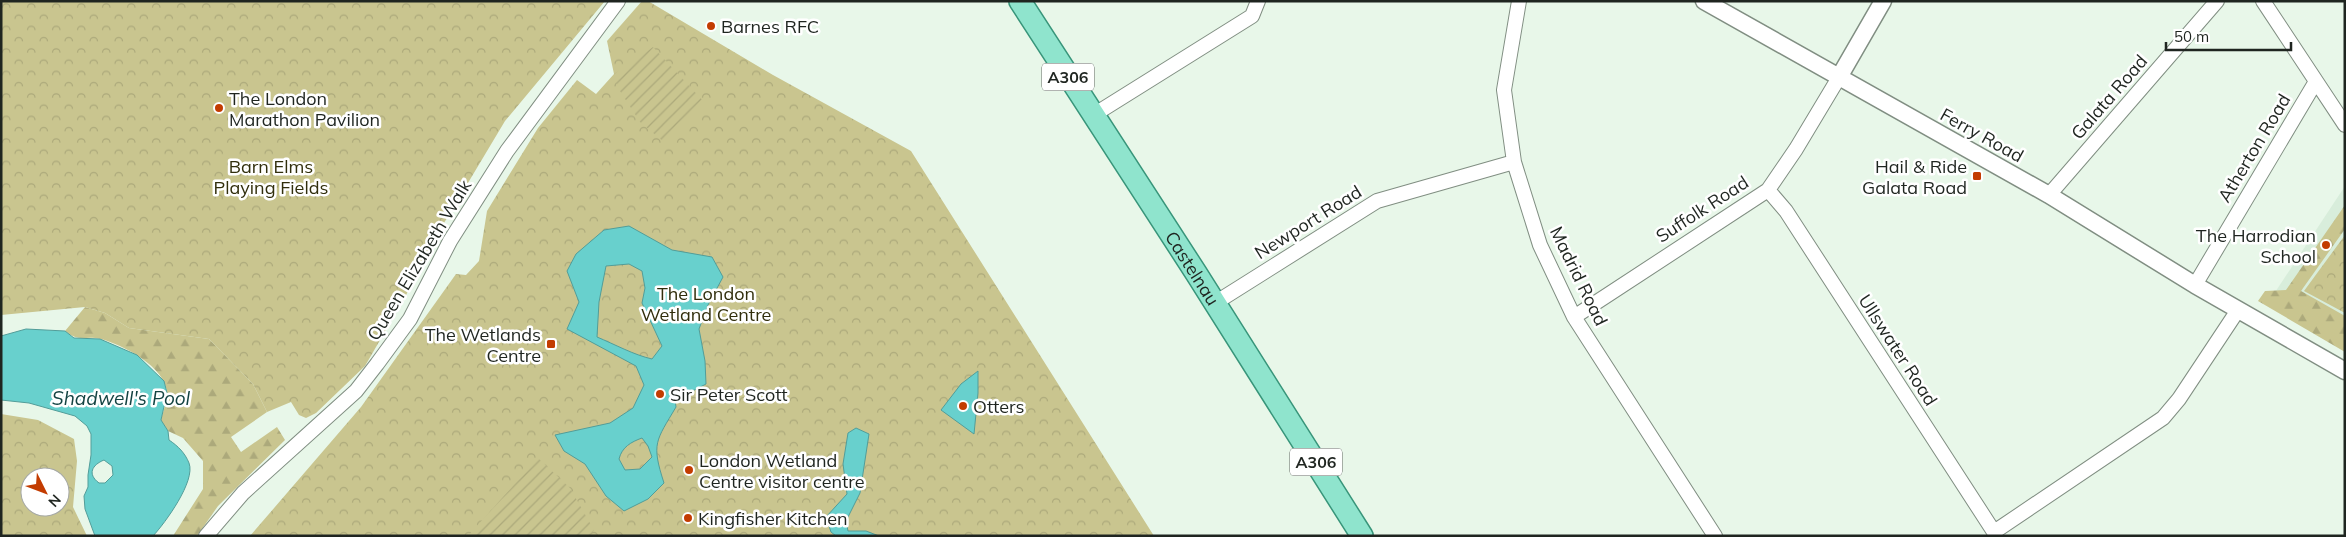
<svg xmlns="http://www.w3.org/2000/svg" width="2346" height="537" font-family="Mulish,sans-serif">
<style>
.built{fill:#d8eddb}
.forest{fill:url(#forest-firs)}
.park{fill:url(#park-crowns);fill-rule:evenodd}
.garden{fill:url(#garden-furrows)}
.water{fill:#68d0cd;stroke:#529d99;fill-rule:evenodd}
.lines{fill:none;stroke-linecap:round;stroke-linejoin:round}
.minor-casing{stroke:#808e82;stroke-width:16}
.tertiary-casing{stroke:#808e82;stroke-width:19}
.primary-casing{stroke:#38957a;stroke-width:24}
.minor{stroke:#fff;stroke-width:14}
.tertiary{stroke:#fff;stroke-width:16}
.primary{stroke:#8fe4cd;stroke-width:21}
.poi-dot{fill:#c33c01;stroke:#fff;stroke-width:2}
.labels{text-anchor:middle;dominant-baseline:central;stroke-width:5;stroke-linejoin:round;paint-order:stroke}
.shield{fill:#fff;stroke:#626663;stroke-width:1}
.shield-label{font-size:16px;font-weight:bold;fill:#1f2520}
.poi-label{font-size:18px;fill:#1f2520;stroke:#fff;text-anchor:start}
.street-label{font-size:18px;fill:#1f2520;stroke:#fff}
.park-label{font-size:18px;fill:#312e0c;stroke:#fff}
.water-label{font-size:19px;font-style:italic;fill:#134342;stroke:#fff}
</style>
<defs>
<pattern id="forest-firs" width="22" height="20" patternUnits="userSpaceOnUse" patternTransform="scale(1.25)"><rect width="22" height="20" fill="#c9c58f"/><path d="M5 1l3.5 6h-7zM16 11l3.5 6h-7z" fill="#aca97b"/></pattern>
<pattern id="park-crowns" width="20" height="18" patternUnits="userSpaceOnUse" patternTransform="scale(1.25)"><rect width="20" height="18" fill="#c9c58f"/><path d="M2 6a3 3 0 1 1 6 0M12 15a3 3 0 1 1 6 0" fill="none" stroke="#aca97b"/></pattern>
<pattern id="garden-furrows" width="10" height="10" patternUnits="userSpaceOnUse" patternTransform="scale(1.25)"><rect width="10" height="10" fill="#c9c58f"/><path d="M-1 1l2-2M0 10L10 0M9 11l2-2" fill="none" stroke="#aca97b"/></pattern>
</defs>
<rect width="100%" height="100%" fill="#e8f7e9"/>
<path class="built" d="M2345,186V349L2268,303Z"/>
<path class="forest" d="M2345,205V229L2301,291L2345,316V352L2258,301L2265,291L2286,290Z
M85,307L105,313L129,328L209,339L253,384L267,412L231,437L241,452L277,427L285,440L218,506L197,536H173L203,489V461L183,438L168,431L161,420C163,412 167,401 167,393C166,367 123,345 101,339C84,335 80,343 65,331Z"/>
<path class="park" d="M1,1H605L505,121L444,223L405,297L365,366L316,413L306,418L299,415L291,402L267,412L253,384L209,339L129,328L105,313L85,307L1,315Z
M642,1H648L773,75L911,151L1154,536H250L361,407L456,274L466,275L479,261L487,211L538,128L577,80L596,94L614,74L607,41Z
M2345,235V313L2304,291Z
M1,414L38,420L74,439L77,461L73,507L87,536H1ZM30,477H60V507H30Z"/>
<path class="garden" d="M653,47L706,104L664,142L640,122L620,91L614,74Z
M538,458L570,488L594,530L590,536H468Z"/>
<path class="water" d="M629,226L672,250L712,257L723,277L708,305L699,329L705,361L706,384L675,400L676,407C656,441 651,443 664,483L648,499L624,511L606,496L585,464L564,451L555,435L610,423L633,408L644,385L636,366L567,329L579,302L567,271L576,254L604,230ZM629,264L642,271L645,288L642,303L662,346L652,359C634,355 614,344 597,337L599,302L606,266ZM642,438L648,446L652,457L640,469L625,470L619,459C622,447 631,442 642,438Z
M26,329L65,331L74,338L100,339L137,355L164,381L167,393L161,420L168,431L169,440C178,446 185,453 189,463C196,481 165,523 153,536H95L85,509L84,496L88,487V475L91,455V434L87,426L75,416L29,403L1,400V336ZM104,460L112,466L113,475L105,483H99C87,474 92,465 104,460Z
M978,371V393L974,434L941,410L961,384Z
M856,428L869,434L860,493L846,521L848,531H866L879,536H836L831,532L826,517L847,494L843,464L848,433Z"/>
<g class="lines">
<defs>
<path id="minor" d="M1519,1L1504,90L1514,162L1540,245L1574,317L1715,536
M2263,1L2345,125
M1092,116L1252,16L1258,1
M1768,190L1786,211L1994,532L2163,418L2179,399L2238,310
M2049,195L2217,1
M2195,285L2315,83
M1215,303L1377,201L1514,162
M1574,317L1768,190L1796,149L1838,79
M206,536L243,493L356,391L377,364L410,319L450,241L507,151L618,1"/>
<path id="tertiary" d="M1704,1L2049,195L2195,285L2345,371
M1838,79L1883,1"/>
<g id="primary">
<path id="s1" d="M1020,1L1196,273L1362,536"/>
</g>
</defs>
<use href="#minor" class="minor-casing"/>
<use href="#tertiary" class="tertiary-casing"/>
<use href="#primary" class="primary-casing"/>
<use href="#minor" class="minor"/>
<use href="#tertiary" class="tertiary"/>
<use href="#primary" class="primary"/>
</g>
<g class="poi-dot">
<circle cx="711" cy="26" r="5"/>
<circle cx="219" cy="108" r="5"/>
<rect x="1972" y="171" width="10" height="10" rx="2.5"/>
<circle cx="2326" cy="245" r="5"/>
<rect x="546" y="339" width="10" height="10" rx="2.5"/>
<circle cx="660" cy="394" r="5"/>
<circle cx="963" cy="406" r="5"/>
<circle cx="689" cy="470" r="5"/>
<circle cx="688" cy="518" r="5"/>
</g>
<g class="labels">
<g class="shield">
<rect x="1042" y="63.5" width="52" height="27" rx="4"/>
<rect x="1290" y="448.5" width="52" height="27" rx="4"/>
</g>
<g class="shield-label">
<text x="1068" y="77">A306</text>
<text x="1316" y="462">A306</text>
</g>
<g class="poi-label">
<text x="721" y="26">Barnes RFC</text>
<text x="229" y="98">The London<tspan x="229" dy="21">Marathon Pavilion</tspan></text>
<text x="1967" y="166" text-anchor="end">Hail &amp; Ride<tspan x="1967" dy="21">Galata Road</tspan></text>
<text x="2316" y="235" text-anchor="end">The Harrodian<tspan x="2316" dy="21">School</tspan></text>
<text x="541" y="334" text-anchor="end">The Wetlands<tspan x="541" dy="21">Centre</tspan></text>
<text x="670" y="394">Sir Peter Scott</text>
<text x="973" y="406">Otters</text>
<text x="699" y="460">London Wetland<tspan x="699" dy="21">Centre visitor centre</tspan></text>
<text x="698" y="518">Kingfisher Kitchen</text>
</g>
<g class="street-label">
<text transform="translate(2109 97) rotate(-49)">Galata Road</text>
<text transform="translate(1982 135) rotate(29)">Ferry Road</text>
<text transform="translate(2254 148) rotate(-59)">Atherton Road</text>
<text transform="translate(1702 209) rotate(-33)">Suffolk Road</text>
<text transform="translate(1308 222) rotate(-32)">Newport Road</text>
<text transform="translate(419 260) rotate(-59)">Queen Elizabeth Walk</text>
<text stroke="none"><textPath href="#s1" startOffset="318">Castelnau</textPath></text>
<text transform="translate(1579 276) rotate(64)">Madrid Road</text>
<text transform="translate(1898 350) rotate(57)">Ullswater Road</text>
</g>
<g class="park-label">
<text x="271" y="166">Barn Elms<tspan x="271" dy="21">Playing Fields</tspan></text>
<text x="706" y="293">The London<tspan x="706" dy="21">Wetland Centre</tspan></text>
</g>
<g class="water-label">
<text x="121" y="398">Shadwell's Pool</text>
</g>
</g>
<rect width="2346" height="537" fill="none" stroke="#1f2520" stroke-width="5"/>
<g transform="translate(45 492) rotate(132)"><circle r="24" fill="#ffffff" stroke="#a5a8a6"/>
<path d="M0-4L9 19L0 12L-9 19Z" fill="#c33c01"/>
<text y="-8" font-size="14" font-weight="bold" text-anchor="middle" fill="#1f2520">N</text>
</g>
<path d="M2166 42v8h125v-8" fill="none" stroke="#1f2520" stroke-width="2.5"/>
<text x="2174" y="42" font-size="15" fill="#1f2520" stroke="#ffffff" stroke-width="4" paint-order="stroke">50 m</text>
</svg>
